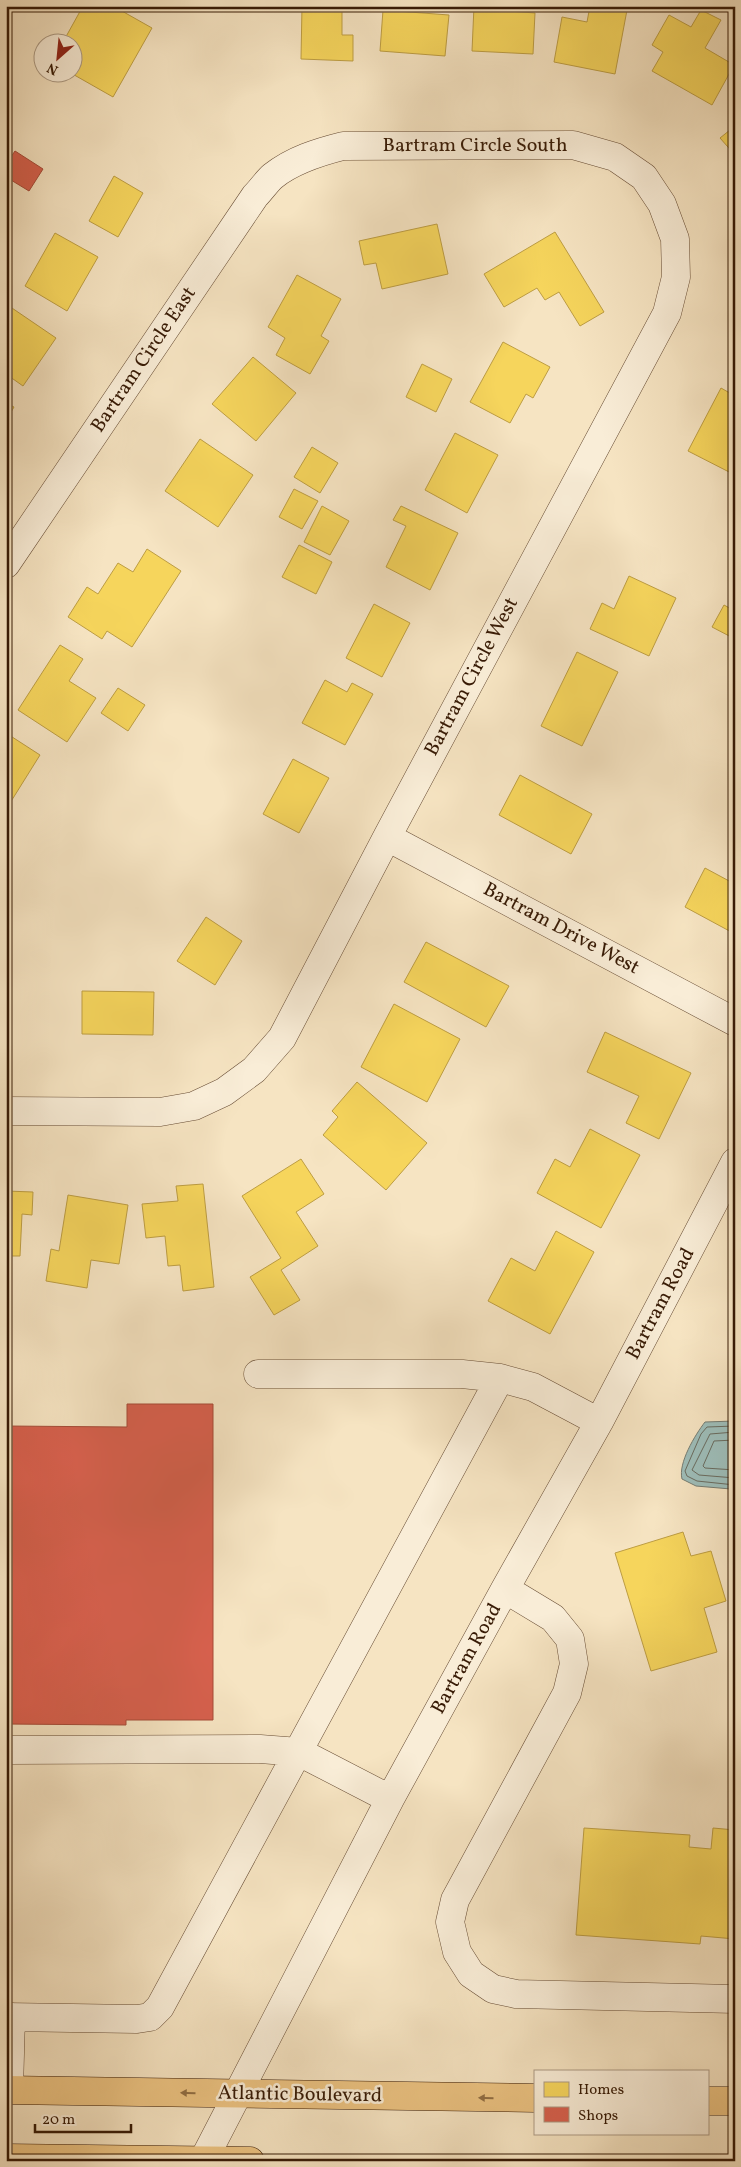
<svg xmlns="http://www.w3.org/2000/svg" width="741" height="2167" font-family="Vollkorn,serif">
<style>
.water{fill:#9ebeba;stroke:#757c72}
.homes{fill:#f6d55c;stroke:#bd9d42}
.shops{fill:#d6604d;stroke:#a64b37}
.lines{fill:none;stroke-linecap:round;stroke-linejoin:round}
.shore{stroke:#6a6c60;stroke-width:1}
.minor-casing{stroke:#674c34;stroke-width:29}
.major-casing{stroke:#371a05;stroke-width:29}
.minor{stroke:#f9edd7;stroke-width:28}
.major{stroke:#ebc281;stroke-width:28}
.oneway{fill:#916e43}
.labels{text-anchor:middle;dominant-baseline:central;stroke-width:5;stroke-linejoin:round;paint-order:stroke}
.street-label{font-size:20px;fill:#371a05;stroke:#f9edd7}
</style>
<rect width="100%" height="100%" fill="#f6e4c2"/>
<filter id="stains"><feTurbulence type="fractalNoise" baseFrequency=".004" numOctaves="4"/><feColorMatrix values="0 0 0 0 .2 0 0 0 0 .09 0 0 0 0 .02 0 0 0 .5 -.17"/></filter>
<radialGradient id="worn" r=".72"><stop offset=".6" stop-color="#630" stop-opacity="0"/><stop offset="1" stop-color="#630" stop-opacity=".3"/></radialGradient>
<path class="water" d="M735,1421V1491L731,1489L696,1486L682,1479C678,1463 695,1435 705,1422Z"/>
<path class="homes" d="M83,6H113L152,28L113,97L69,72H72V42H63Z
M302,6H342V35H353V61L301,59Z
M474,6H511L510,11L535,13L533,54L472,51Z
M590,6H607L627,10L615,74L554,62L562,17L587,22Z
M620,6H643L641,11Z
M383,10L449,15L445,56L380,51Z
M701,10L721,20L705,48L734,65L712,105L652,71L663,52L652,45L669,15L691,27Z
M735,126V155L720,138Z
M114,176L143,193L118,237L89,221Z
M437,224L448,274L382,289L376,263L364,265L359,241Z
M555,232L604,312L580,326L559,292L545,300L537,288L504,307L484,274Z
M55,233L98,257L67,311L25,286Z
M297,275L341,299L321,336L329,341L310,374L276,355L285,338L268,327Z
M9,306L56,338L23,386L6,374V310Z
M503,342L550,367L533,398L526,394L510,423L470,402Z
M253,357L296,393L256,441L212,404Z
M422,364L452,379L436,412L406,397Z
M721,388L735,396V475L688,451Z
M6,403L14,407L6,421Z
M455,433L498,455L467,513L425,490Z
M200,439L253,475L218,527L165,491Z
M312,447L338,463L320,493L294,477Z
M294,489L318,501L302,529L279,517Z
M322,506L349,521L330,555L304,542Z
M401,506L458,533L430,590L386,567L406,526L393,520Z
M299,545L332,562L316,594L282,577Z
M147,549L181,571L132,647L107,631L102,639L68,617L87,587L98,594L118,563L133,572Z
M629,576L676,598L649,656L590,629L602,603L614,609Z
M374,604L410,623L382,677L346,658Z
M724,605L735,611V639L712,627Z
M60,645L83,659L69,681L96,698L67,742L18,710Z
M577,652L618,672L582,746L541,726Z
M325,680L347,692L352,683L373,694L345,745L302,723Z
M118,688L145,705L128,731L101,713Z
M6,733L40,755L10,803L6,800Z
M293,759L329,778L299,833L263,814Z
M520,775L592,814L571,854L499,815Z
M705,868L731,882L735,875V934L685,907Z
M206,917L242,941L215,985L177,961Z
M426,942L509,986L486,1027L404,982Z
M82,991L154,992L153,1035L82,1034Z
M394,1004L460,1039L427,1102L361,1067Z
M605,1032L691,1073L659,1139L626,1123L639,1096L587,1072Z
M357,1082L427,1143L386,1190L323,1135L338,1117L332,1111Z
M590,1129L640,1155L601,1228L537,1193L555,1159L570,1167Z
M301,1159L324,1194L296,1212L318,1246L281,1270L300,1300L274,1315L250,1277L281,1258L242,1196Z
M203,1184L214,1287L183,1291L180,1265L168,1266L165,1236L146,1238L142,1204L178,1201L176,1186Z
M6,1191L33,1192L32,1215L22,1214L20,1256H6Z
M68,1195L128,1205L119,1264L91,1260L87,1288L46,1281L51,1249L59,1251Z
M556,1231L594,1252L550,1334L488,1301L511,1258L535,1271Z
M683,1532L691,1556L711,1551L726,1601L704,1608L717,1652L651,1671L615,1553Z
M584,1828L690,1835L689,1847L711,1849L713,1828L735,1830V1939L701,1936L700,1944L576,1935Z"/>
<path class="shops" d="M15,151L43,169L29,191L6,177V164Z
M127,1404H213V1720H126V1725L6,1724V1426L127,1427Z"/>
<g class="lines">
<path class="shore" d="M735,1426L707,1427L701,1434L685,1471L687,1476L697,1481L735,1485
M735,1432L710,1434L692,1470L699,1475L735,1478
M735,1440L714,1441L703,1466L705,1468L735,1470"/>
<defs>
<path id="minor" d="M6,564L255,196C261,190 267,181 273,176C293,160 319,152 343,146L573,145L615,157L644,177L662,204L675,239L676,277L667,313L387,837L282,1038L254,1070L224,1092L194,1106L160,1112L6,1111
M387,837L735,1022
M258,1374H462L500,1378L533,1387L599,1422
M505,1589L553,1618L570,1639L574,1664L567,1693L455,1900L450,1922L457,1952L471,1974L493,1989L516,1994L735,1999
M6,1750L260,1749L299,1752L390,1799
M6,2017L137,2019L150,2017L160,2007L500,1378
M9,2090L11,2017
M203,2161L390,1799L505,1589L599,1422L735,1162"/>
<path id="major" d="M6,2090L535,2098
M707,2101H735
M6,2158L250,2161"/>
</defs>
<use href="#minor" class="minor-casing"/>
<use href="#major" class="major-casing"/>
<use href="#minor" class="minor"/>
<use href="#major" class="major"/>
</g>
<defs><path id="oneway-solid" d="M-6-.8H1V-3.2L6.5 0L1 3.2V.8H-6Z" transform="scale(1.25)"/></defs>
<g class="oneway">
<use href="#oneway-solid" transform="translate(188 2093) rotate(-179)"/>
<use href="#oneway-solid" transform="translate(486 2098) rotate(-179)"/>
</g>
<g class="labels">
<g class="street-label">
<text x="475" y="146">Bartram Circle South</text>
<text transform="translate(144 360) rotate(-56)">Bartram Circle East</text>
<text transform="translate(472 677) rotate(-62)">Bartram Circle West</text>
<text transform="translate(561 929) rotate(28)">Bartram Drive West</text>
<text transform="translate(661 1304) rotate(-62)">Bartram Road</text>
<text transform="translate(467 1659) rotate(-61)">Bartram Road</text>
<text transform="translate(300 2095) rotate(1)">Atlantic Boulevard</text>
</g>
</g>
<rect width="741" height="2167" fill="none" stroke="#f6e4c2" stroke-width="25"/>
<rect x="8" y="8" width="726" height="2152" fill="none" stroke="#371a05" stroke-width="2.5"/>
<rect x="12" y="12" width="716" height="2142" fill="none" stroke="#371a05"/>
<rect x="534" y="2070" width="175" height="65" fill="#f9edd7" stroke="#ab9983"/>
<rect x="544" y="2082" width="25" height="15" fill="#f6d55c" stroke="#ab9983"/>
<text x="578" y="2094" font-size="15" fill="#371a05">Homes</text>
<rect x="544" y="2107" width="25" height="15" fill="#d6604d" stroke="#ab9983"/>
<text x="578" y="2120" font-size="15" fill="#371a05">Shops</text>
<g transform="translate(58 58) rotate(207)"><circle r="24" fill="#f9edd7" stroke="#ab9983"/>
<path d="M0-4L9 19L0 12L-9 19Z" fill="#8f2418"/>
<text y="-8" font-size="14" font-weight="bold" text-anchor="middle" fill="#371a05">N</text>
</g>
<path d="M35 2124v8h96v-8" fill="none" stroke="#371a05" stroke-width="2.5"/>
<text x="42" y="2124" font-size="15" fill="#371a05" stroke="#f9edd7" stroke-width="4" paint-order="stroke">20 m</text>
<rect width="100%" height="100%" filter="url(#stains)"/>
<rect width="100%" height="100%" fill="url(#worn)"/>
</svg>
